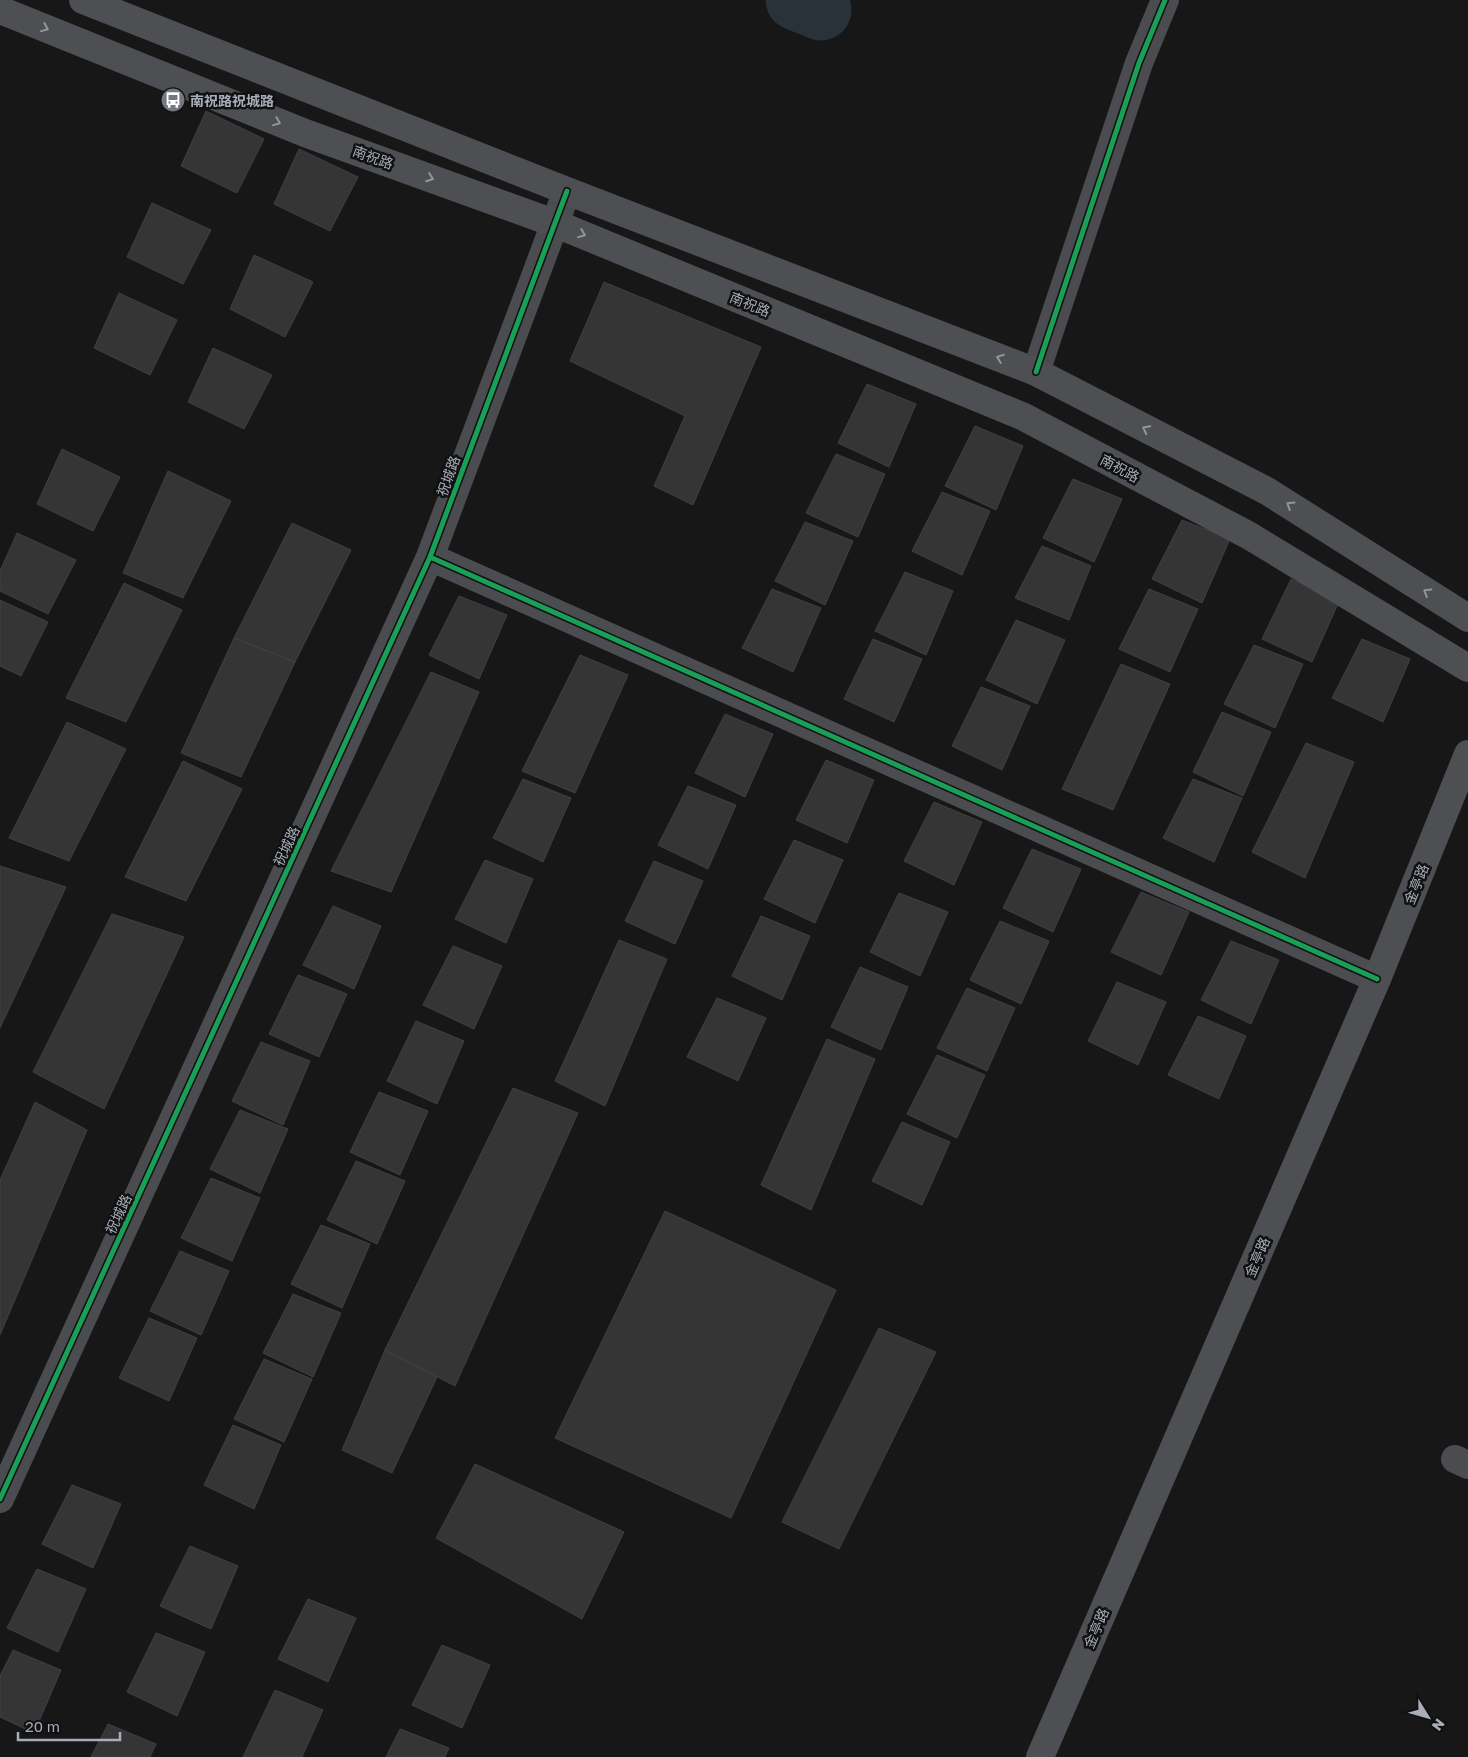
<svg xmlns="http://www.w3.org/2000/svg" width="1468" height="1757" font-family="'Golos Text','Noto Sans SC',sans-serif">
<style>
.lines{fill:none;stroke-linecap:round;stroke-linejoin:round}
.river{stroke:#2a3239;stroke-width:61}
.building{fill:#353536;stroke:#3f4043}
.minor{stroke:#4b4c50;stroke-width:28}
.major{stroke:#4d4f52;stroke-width:28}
.cycleway-casing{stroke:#111113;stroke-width:8}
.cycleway{stroke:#1a9f57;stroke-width:5}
.oneway{stroke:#91969e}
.labels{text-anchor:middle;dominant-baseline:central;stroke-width:5;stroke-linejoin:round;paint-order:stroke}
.poi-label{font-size:14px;font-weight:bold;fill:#a8adb8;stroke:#111113;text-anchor:start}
.street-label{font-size:14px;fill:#a8adb8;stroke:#111113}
</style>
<rect width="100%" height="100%" fill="#171717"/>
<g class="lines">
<path class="river" d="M796,0L821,10"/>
</g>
<path class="building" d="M206,111L264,139L237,193L181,166Z
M299,149L358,177L330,231L274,204Z
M152,203L211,230L183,284L127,257Z
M254,255L313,282L285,337L230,309Z
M604,282L761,347L693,505L654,486L685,416L570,361Z
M119,293L177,320L150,375L94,348Z
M213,348L272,375L244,429L188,402Z
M867,384L916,404L889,467L838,443Z
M975,426L1023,446L996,510L945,486Z
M62,449L120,477L93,531L37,504Z
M836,454L885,474L858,537L806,513Z
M168,471L231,501L183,598L123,573Z
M1073,479L1122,499L1094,562L1043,538Z
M942,492L990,511L962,575L912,551Z
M1182,520L1230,539L1202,603L1152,579Z
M805,522L853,541L825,605L775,581Z
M292,523L351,550L295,662L234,638Z
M17,533L76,560L48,614L0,591V571Z
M1042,546L1091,566L1069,620L1015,598Z
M905,572L953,591L926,655L875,631Z
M1291,579L1340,599L1312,662L1262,639Z
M124,583L182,610L126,722L66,698Z
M772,589L821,608L793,672L742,648Z
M1149,589L1198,609L1170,672L1119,649Z
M459,596L507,615L479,679L429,655Z
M0,600L48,622L21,676L0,666Z
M1016,620L1065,640L1037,704L986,680Z
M234,638L295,662L241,777L181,753Z
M873,639L922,659L894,722L844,699Z
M1362,639L1410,659L1383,722L1332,698Z
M1254,645L1303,664L1275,728L1224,704Z
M580,655L628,675L575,793L522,771Z
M1121,664L1170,684L1113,810L1062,789Z
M431,672L479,692L391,892L331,871Z
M981,687L1030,706L1002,770L952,746Z
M1222,712L1271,732L1243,796L1193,772Z
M725,714L773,734L745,797L695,773Z
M67,722L126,749L69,861L9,838Z
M1306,743L1354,762L1305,878L1252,852Z
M826,760L874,780L847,843L796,820Z
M183,761L242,789L186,901L125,877Z
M523,779L571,798L543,862L493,838Z
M1193,779L1242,798L1214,862L1163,838Z
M688,786L736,805L708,869L658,845Z
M934,802L982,822L954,885L904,861Z
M794,840L843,860L815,923L764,899Z
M1032,849L1081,869L1053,932L1003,908Z
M485,860L533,879L506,943L455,919Z
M654,861L703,881L675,944L625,921Z
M0,866L66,887L0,1028Z
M1141,892L1189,912L1161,975L1111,952Z
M899,893L948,912L920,976L870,952Z
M333,906L381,926L354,989L303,965Z
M112,914L184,937L104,1109L33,1072Z
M761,916L810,936L782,1000L732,976Z
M1000,921L1049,941L1021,1004L970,980Z
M619,940L667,959L605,1106L555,1081Z
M1231,941L1279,960L1251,1024L1201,1000Z
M453,946L502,966L474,1029L423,1005Z
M860,967L908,987L881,1050L831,1027Z
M298,975L347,994L319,1057L269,1034Z
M1117,982L1166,1002L1138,1065L1088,1041Z
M967,988L1015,1008L987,1071L937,1048Z
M717,998L766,1018L738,1081L687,1057Z
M1198,1016L1246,1036L1219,1099L1168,1075Z
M416,1021L464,1041L437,1104L387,1081Z
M827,1039L875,1059L811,1210L761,1185Z
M261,1042L310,1061L283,1125L232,1101Z
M937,1055L985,1075L957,1138L907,1114Z
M513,1088L578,1113L455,1386L385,1350Z
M379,1092L428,1111L400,1175L350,1152Z
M35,1102L87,1130L0,1335V1180Z
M240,1110L288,1129L260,1193L210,1169Z
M902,1122L950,1142L922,1205L872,1181Z
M356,1161L405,1181L377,1244L327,1220Z
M211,1178L260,1198L232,1261L181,1238Z
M665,1211L836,1290L731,1518L555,1438Z
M321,1225L370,1244L342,1308L291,1284Z
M180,1251L229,1271L201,1335L150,1311Z
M293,1294L341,1313L313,1377L263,1353Z
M149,1318L197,1338L169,1401L119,1378Z
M879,1328L936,1352L839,1549L782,1522Z
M385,1350L437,1377L392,1473L342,1450Z
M264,1359L312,1379L284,1442L234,1419Z
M233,1425L281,1445L254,1509L204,1485Z
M475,1464L624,1532L582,1619L436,1538Z
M72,1485L121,1504L93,1568L42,1544Z
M190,1546L238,1566L211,1629L160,1606Z
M37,1569L86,1589L58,1652L7,1628Z
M308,1599L356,1618L328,1682L278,1659Z
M156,1633L205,1652L177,1716L127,1692Z
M442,1645L490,1665L462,1728L412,1705Z
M13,1650L61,1670L34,1733L0,1717V1676Z
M275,1690L323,1710L302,1757H243Z
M108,1724L156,1744L150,1757H91Z
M400,1729L449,1748L445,1757H386Z"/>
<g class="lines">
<path class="minor" d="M1036,372L1139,63L1165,0
M430,557L1377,979
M1455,1459L1468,1465
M0,1499L430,557L567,191"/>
<path class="major" d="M83,0L567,191L1036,372L1267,491L1468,618
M0,10L305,133L554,223L1022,416L1248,535L1468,668
M1040,1757L1377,979L1468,754"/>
<defs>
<path id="cycleway" d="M1036,372L1139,63L1165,0
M430,557L1377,979
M0,1499L430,557L567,191"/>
</defs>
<use href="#cycleway" class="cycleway-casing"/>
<use href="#cycleway" class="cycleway"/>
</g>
<defs><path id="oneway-chevron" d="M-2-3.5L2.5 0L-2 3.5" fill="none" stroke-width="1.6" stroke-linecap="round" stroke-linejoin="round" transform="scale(1.25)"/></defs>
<g class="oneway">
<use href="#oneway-chevron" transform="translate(45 28) rotate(22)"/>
<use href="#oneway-chevron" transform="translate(277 122) rotate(22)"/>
<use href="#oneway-chevron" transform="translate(430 178) rotate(20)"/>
<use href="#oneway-chevron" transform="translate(582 234) rotate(22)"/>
<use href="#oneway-chevron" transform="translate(1000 358) rotate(-159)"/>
<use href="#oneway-chevron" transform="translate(1146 429) rotate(-153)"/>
<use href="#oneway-chevron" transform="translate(1290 505) rotate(-148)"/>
<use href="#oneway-chevron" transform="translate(1427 592) rotate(-148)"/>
</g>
<defs>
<symbol id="bus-disc" viewBox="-11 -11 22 22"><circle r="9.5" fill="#757880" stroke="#111113"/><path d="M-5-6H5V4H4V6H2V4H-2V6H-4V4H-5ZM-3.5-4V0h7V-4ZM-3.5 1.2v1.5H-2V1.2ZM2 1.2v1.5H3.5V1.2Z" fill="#fff"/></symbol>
</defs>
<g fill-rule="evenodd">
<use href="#bus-disc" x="159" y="86" width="28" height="28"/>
</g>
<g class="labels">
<g class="poi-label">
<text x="190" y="100">南祝路祝城路</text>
</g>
<g class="street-label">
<text transform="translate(373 157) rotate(20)">南祝路</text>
<text transform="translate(750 304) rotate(22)">南祝路</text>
<text transform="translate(1120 468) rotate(28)">南祝路</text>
<text transform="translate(448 476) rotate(-70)">祝城路</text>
<text transform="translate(286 846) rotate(-65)">祝城路</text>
<text transform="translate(1416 884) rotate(-68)">金亭路</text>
<text transform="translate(118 1214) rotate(-65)">祝城路</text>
<text transform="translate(1257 1257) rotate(-67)">金亭路</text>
<text transform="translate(1096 1628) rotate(-67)">金亭路</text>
</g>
</g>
<g transform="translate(1428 1717) rotate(127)" stroke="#111113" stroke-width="4" paint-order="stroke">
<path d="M0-4L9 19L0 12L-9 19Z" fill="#a8adb8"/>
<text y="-8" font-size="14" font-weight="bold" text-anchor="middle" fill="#a8adb8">N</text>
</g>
<path d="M18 1732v8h102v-8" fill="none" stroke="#a8adb8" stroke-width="2.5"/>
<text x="25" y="1732" font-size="15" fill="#a8adb8" stroke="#111113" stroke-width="4" paint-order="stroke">20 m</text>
</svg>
